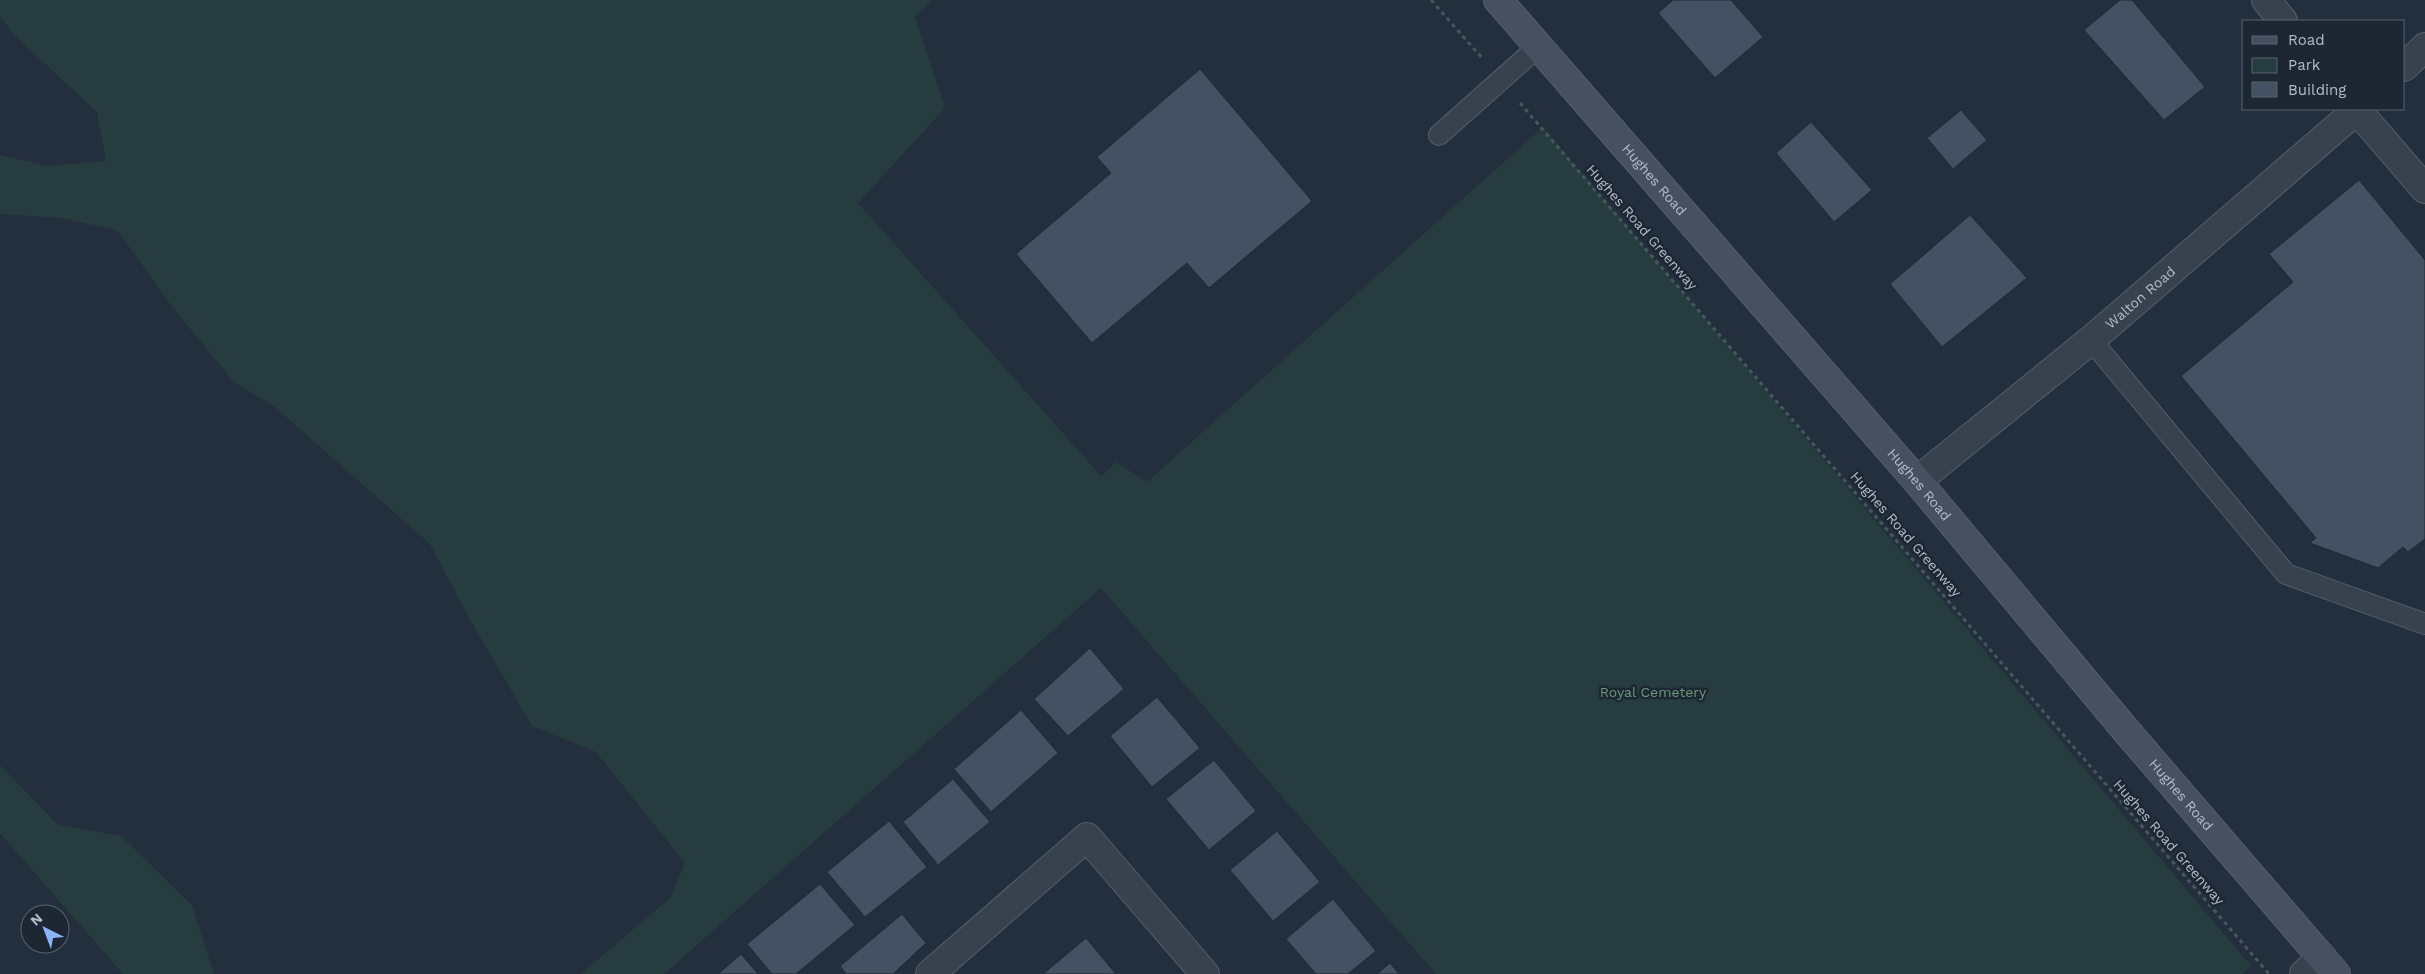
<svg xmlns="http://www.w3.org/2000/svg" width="2425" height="974" font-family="'Work Sans',sans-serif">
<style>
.green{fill:#263c3f}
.building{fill:#455162;stroke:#1f2835}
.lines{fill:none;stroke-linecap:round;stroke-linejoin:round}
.lane-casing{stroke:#565f6c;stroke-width:22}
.street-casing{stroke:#565f6c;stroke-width:30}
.secondary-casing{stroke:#565f6c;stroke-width:30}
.path{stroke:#44595c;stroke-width:3;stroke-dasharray:4 4;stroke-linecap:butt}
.lane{stroke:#38414e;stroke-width:20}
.street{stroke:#38414e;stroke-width:28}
.secondary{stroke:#465061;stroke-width:28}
.labels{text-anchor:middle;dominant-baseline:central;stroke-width:5;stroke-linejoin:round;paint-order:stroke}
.street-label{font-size:14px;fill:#b4bcc9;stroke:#1d2633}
.park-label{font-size:14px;fill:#6b9a76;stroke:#1d2633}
</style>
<rect width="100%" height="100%" fill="#242f3e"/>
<path class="green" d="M0,0H932L915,16L945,108L858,203L1101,476L1116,462L1147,482L1543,127L2251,966L2242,974H1436L1101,588L664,974H581L670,898L685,863L596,752L532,726L468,616L430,544L275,407L234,382L173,308L118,231L62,218L0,214V155L48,166L106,161L97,112L13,34L0,16Z
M0,765L58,825L121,836L192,905L214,974H123L0,833Z"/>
<path class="building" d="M1673,0H1731L1763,37L1715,78L1658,13Z
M2120,0H2132L2205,87L2164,120L2084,30Z
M1200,69L1312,201L1209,288L1187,263L1092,343L1016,254L1111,173L1097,157Z
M1961,110L1987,140L1953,169L1927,138Z
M1811,122L1872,190L1834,222L1776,153Z
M2359,180L2425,260V539L2408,552L2403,547L2378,568L2310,543L2316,538L2181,376L2293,282L2269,254Z
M1970,215L2027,278L1942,347L1890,284Z
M1090,648L1124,689L1068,736L1034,699Z
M1157,697L1200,748L1152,787L1110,736Z
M1021,710L1058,753L991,812L954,769Z
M1214,760L1256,811L1209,850L1166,799Z
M953,779L990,822L938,865L903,822Z
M889,821L927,867L865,917L827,872Z
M1277,831L1320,882L1273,921L1230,870Z
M820,884L855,925L796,974H772L747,944Z
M1333,899L1376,951L1348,974H1316L1286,939Z
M902,914L926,943L893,974H846L840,966Z
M1086,938L1116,974H1043Z
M741,954L758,974H718Z
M1390,963L1399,974H1377Z"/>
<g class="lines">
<defs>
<path id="lane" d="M1439,135L1539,46
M2091,340L2286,574L2425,624"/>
<g id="street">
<path d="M2266,0L2283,21"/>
<path d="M2404,67L2425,47"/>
<path d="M2356,109L2425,189"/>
<path id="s1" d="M1917,481L2091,340L2358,109"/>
<path d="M930,974L1087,837L1205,974"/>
<path d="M2304,974L2322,957"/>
</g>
<g id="secondary">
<path id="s2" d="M1498,0L1917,481L2129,734L2336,974"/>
</g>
</defs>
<use href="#lane" class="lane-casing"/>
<use href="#street" class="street-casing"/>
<use href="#secondary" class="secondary-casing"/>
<path class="path" d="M1431,0L1482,58
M1520,103L2269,974"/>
<use href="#lane" class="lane"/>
<use href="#street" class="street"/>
<use href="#secondary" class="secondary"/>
</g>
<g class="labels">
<g class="street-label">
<text stroke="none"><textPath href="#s2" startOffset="238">Hughes Road</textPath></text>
<text transform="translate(1642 227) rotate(49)">Hughes Road Greenway</text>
<text stroke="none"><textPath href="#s1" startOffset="289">Walton Road</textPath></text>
<text stroke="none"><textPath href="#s2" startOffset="642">Hughes Road</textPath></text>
<text transform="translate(1906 534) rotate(49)">Hughes Road Greenway</text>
<text stroke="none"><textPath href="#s2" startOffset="1048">Hughes Road</textPath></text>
<text transform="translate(2169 842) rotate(49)">Hughes Road Greenway</text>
</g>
<g class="park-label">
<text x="1653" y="692">Royal Cemetery</text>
</g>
</g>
<rect x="2242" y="20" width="162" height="90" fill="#1d2633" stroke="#59626f"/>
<rect x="2252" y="36" width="25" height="8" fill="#465061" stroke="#59626f"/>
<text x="2288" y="45" font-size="15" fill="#b4bcc9">Road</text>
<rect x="2252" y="58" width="25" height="15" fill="#263c3f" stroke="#59626f"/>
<text x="2288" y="70" font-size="15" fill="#b4bcc9">Park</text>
<rect x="2252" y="82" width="25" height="15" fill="#455162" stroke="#59626f"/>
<text x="2288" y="95" font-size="15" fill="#b4bcc9">Building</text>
<g transform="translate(45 929) rotate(318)"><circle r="24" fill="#1d2633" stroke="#59626f"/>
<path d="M0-4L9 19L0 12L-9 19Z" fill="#8ab4f8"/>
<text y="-8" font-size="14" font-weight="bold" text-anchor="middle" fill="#b4bcc9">N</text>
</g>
</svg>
